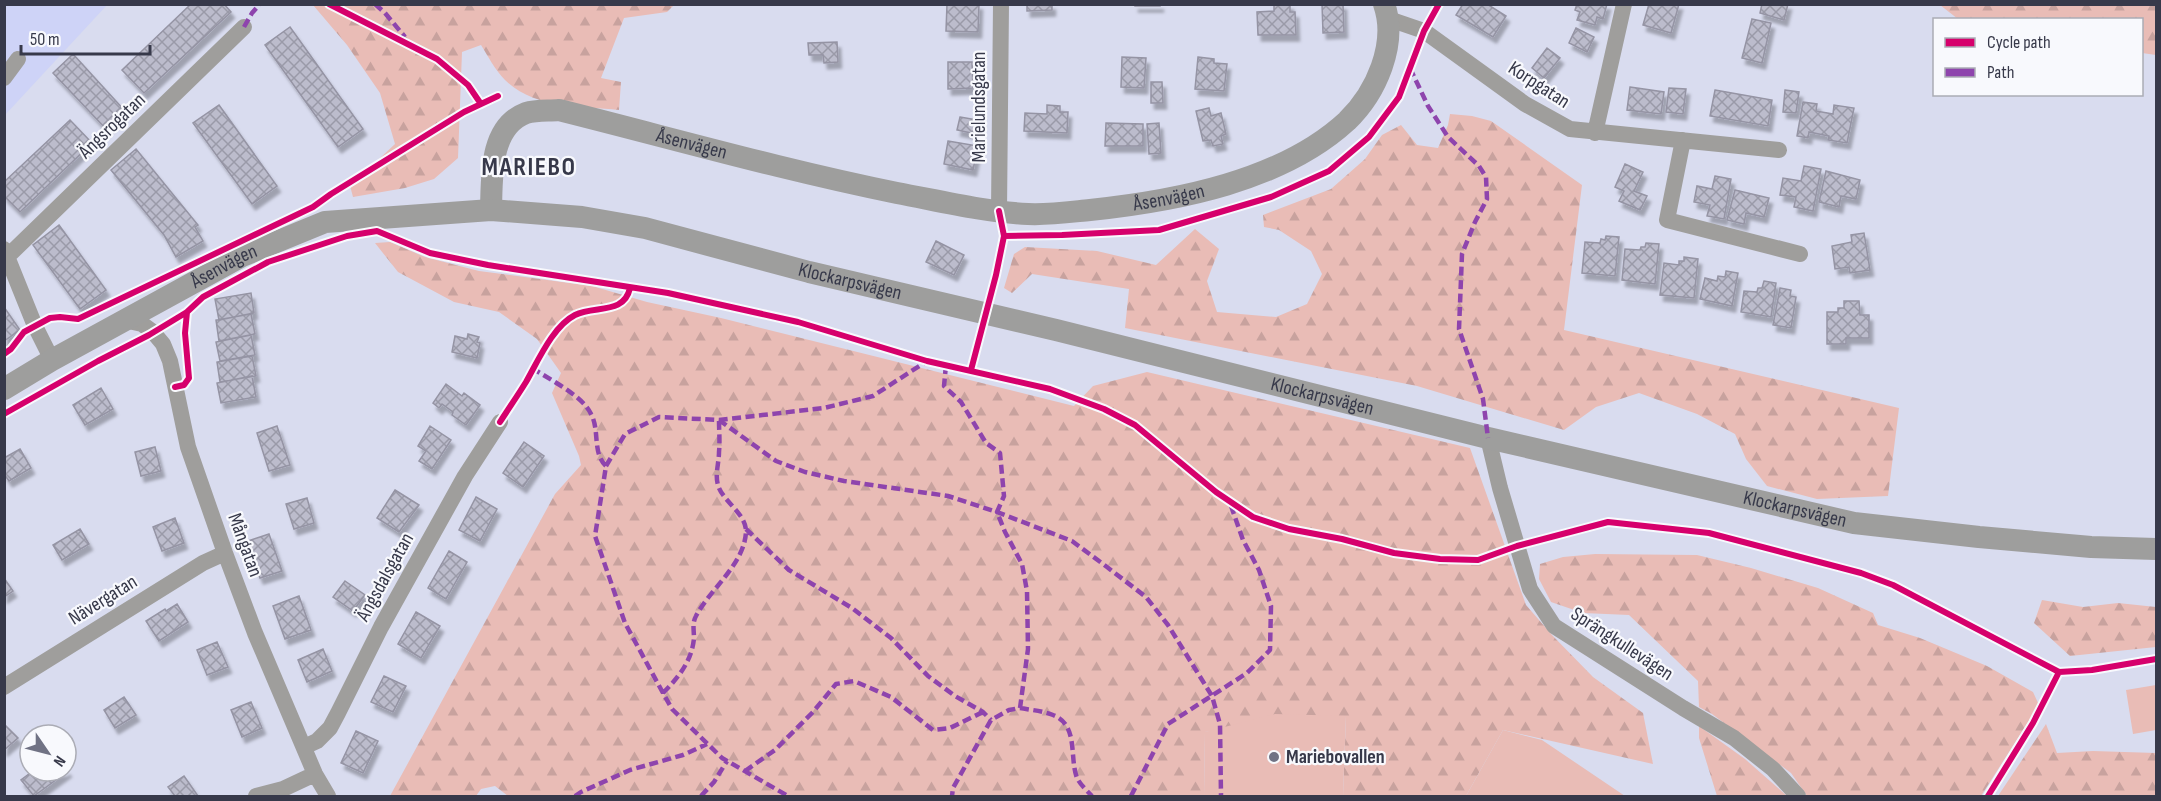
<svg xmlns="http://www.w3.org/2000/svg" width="2161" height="801" font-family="'Sofia Sans Condensed',sans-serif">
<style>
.built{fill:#ced3f7}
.forest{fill:url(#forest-firs)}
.pitch{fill:#e9bcb6}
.building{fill:url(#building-cross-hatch);stroke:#9594a4;stroke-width:1.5;filter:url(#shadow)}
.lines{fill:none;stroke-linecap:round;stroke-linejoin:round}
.street{stroke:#9f9e9c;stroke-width:16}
.secondary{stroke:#9e9e9d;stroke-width:22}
.quiet{stroke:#8e44ad;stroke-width:4.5;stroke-dasharray:9 4.5;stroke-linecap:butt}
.cycleway-casing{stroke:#f8f9fd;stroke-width:10}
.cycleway{stroke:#d6006c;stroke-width:6}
.poi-dot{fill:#707284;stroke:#f8f9fd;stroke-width:2}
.labels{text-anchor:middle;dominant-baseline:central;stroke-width:4.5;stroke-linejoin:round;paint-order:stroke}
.street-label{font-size:20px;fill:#37394a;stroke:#f8f9fd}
.poi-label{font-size:20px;font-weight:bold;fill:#37394a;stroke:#f8f9fd;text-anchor:start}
.district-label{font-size:26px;font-weight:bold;letter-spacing:1.5px;fill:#37394a;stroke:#f8f9fd}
</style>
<defs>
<pattern id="forest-firs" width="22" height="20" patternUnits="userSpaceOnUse" patternTransform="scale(1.5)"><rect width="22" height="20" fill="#e9bcb6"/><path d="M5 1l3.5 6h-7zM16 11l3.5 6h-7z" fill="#c8a29e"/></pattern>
<pattern id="building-cross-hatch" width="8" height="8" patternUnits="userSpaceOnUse" patternTransform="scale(1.5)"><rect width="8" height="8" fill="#bcbccc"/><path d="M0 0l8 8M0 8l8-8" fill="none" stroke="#9a9aa8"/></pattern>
<filter id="shadow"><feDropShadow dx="3.5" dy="6" stdDeviation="1.5" flood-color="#0004"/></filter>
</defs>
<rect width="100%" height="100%" fill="#d9dcef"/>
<path class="built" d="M5,5H107L5,115Z"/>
<path class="forest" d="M313,5H674L667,12L624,18L601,78L621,82L619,110C581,106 534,109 505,80C495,70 488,56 481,45L462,52L458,158L434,179L405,188L353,197L349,182L378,160L395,144L380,93L347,45Z
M1940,5H2156V55L2142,53V20L1958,19Z
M1450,114L1472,116L1491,121L1582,185L1564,330L1899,408L1888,496L1817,499L1767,486L1746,459L1735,434L1697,414L1639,393L1596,407L1564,430L1417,386L1125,328L1129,289L1032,274L1012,293L1004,288L1014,254L1025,247L1097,251L1156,265L1195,229L1219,249L1207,281L1217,312L1276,317L1307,304L1322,274L1311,251L1279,230L1264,227L1263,215L1331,189L1365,159L1382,135L1401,125L1417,145L1438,148L1448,125Z
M390,242L425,257L479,271L592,286L647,302L721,318L1074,406L1093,386L1147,372L1470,448L1526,605L1552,635L1593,677L1643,713L1653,764L1503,730L1466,796H1343L1346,717L1205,732L1204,796H508L495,786L481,789L476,796H390L555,494L581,465L579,456L552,393L561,373L537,339L499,312L454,302L398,272L375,243Z
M1595,554L1697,555L1751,568L1818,588L1873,613L1878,625L1920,638L1987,666L2033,692L2039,705L1981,796H1807L1791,773L1712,714L1699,707L1698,681L1629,615L1583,613L1551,602L1539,579L1540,564L1563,557Z
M2042,600L2083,607L2118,603L2156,607V647L2070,656L2034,623Z
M2046,724L2057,753L2093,751L2156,753V796H1998Z
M1699,726L1745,759L1787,796H1717L1699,738Z"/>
<path class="pitch" d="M2156,685V730L2133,734L2126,690Z
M1275,714L1346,716L1343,796H1204L1205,732Z
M1503,730L1542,740L1625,796H1466Z"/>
<path class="building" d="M191,4H224L231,12L144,93L122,70Z
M947,4H979L978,32L946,31Z
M1027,4H1052V10L1027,11Z
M1135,4H1160V6H1135Z
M1274,4H1290V12H1295L1296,35H1258L1257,12L1274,11Z
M1322,4H1343L1344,32L1323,33Z
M1463,4H1487L1506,16L1493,37L1456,15Z
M1577,4H1607L1603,19L1597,17L1595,25L1577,20L1580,12L1575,10Z
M1649,4H1679L1671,33L1643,25Z
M1762,4H1788L1784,20L1760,13Z
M1752,19L1771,23L1762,63L1742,58Z
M290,27L363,129L338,147L265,45Z
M1576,28L1594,37L1587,52L1569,43Z
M837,42L838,62L824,63L823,55H809L808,43Z
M1547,48L1560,58L1544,78L1532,68Z
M73,54L125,111L106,129L53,73Z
M1122,57L1146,58L1144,88L1121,87Z
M1198,57L1214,59V63L1227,64L1224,91L1195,89Z
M948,62H972L973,88L948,89Z
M1151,82H1162L1163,103H1151Z
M1630,87L1664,92L1661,114L1627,110Z
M1669,88L1686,89L1683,114L1666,112Z
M1715,90L1772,100L1768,126L1710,116Z
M1785,90L1799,92L1796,113L1783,112Z
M1803,102L1817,104L1816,111L1833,114L1834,105L1854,108L1847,143L1828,140L1829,136L1809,132L1808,138L1797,136Z
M219,105L277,186L252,204L193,123Z
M1047,105L1060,106V112H1068L1067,133L1024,131L1025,113L1047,114Z
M1209,108L1211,116L1221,113L1226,134L1221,136L1223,144L1213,146L1211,140L1203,141L1196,111Z
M960,117L978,120L976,134L957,130Z
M70,120L92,143L20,212L4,196V182Z
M1106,123L1143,124V146H1105Z
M1159,123L1161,153L1149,154L1147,124Z
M948,141L978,146L973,170L944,164Z
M136,149L198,225L195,227L203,241L176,257L164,235L111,170Z
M1625,164L1643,172L1634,191L1647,196L1640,210L1619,201L1624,191L1615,187Z
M1804,166L1821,169L1813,211L1794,207L1796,197L1780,195L1783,178L1801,181Z
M1826,171L1860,180L1856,199L1841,196L1839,207L1819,202Z
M1715,176L1731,179L1724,219L1707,216L1710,205L1694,202L1697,186L1712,189Z
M1735,190L1769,198L1764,217L1746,213L1744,224L1727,220Z
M59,225L106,290L80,309L33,245Z
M1864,233L1870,270L1850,273L1849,267L1835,269L1832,246L1852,242L1851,235Z
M1606,236L1619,237L1615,276L1582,273L1585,242L1600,243L1601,239L1605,240Z
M936,241L964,255L954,275L926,262Z
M1646,243L1659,244L1655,284L1622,280L1625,249L1640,250L1641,247H1645Z
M1684,257L1698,259L1694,298L1660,295L1664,263L1679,265V261H1684Z
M1726,271L1738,273L1732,306L1700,299L1705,278L1717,281L1718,276L1725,277Z
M1764,281L1776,283L1771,317L1741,312L1744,291L1757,292L1758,288H1762Z
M1780,288L1791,290L1790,296L1796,297L1791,328L1773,325Z
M251,293L254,313L219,320L215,299Z
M1844,301H1859L1860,315H1869V338H1846V344H1827V312H1838V308H1844Z
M4,307L20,330L4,341Z
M251,314L255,334L219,341L216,320Z
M468,334L479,337L477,342L480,343L477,358L452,352L455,336L467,339Z
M251,335L255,355L220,361L216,342Z
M252,356L256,376L220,382L217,362Z
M252,376L256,397L221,403L217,383Z
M446,384L462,396L464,393L480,405L466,425L452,415L453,412L442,404L439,408L433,403Z
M101,388L113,409L85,425L73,405Z
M277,426L290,465L269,471L257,433Z
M430,426L451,440L432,469L419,461L426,451L418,446Z
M524,442L544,456L523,487L503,473Z
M155,447L161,471L141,476L135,452Z
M20,449L31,468L9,481L4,474V458Z
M395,490L419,505L399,532L377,518Z
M476,497L497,509L480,541L459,530Z
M307,498L314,523L294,529L286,504Z
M175,518L184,543L162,551L153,527Z
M80,529L89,544L62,560L53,545Z
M269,534L282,571L260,578L255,566L251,567L242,543Z
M449,551L467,562L446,599L428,588Z
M4,578L13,591L4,597Z
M345,581L365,595L353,611L333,597Z
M299,596L311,630L285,639L273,606Z
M177,604L188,622L159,641L146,621L165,609L166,611Z
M416,612L440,626L421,658L398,644Z
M217,642L228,667L207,675L197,650Z
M323,649L332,671L307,682L298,660Z
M384,676L406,686L393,712L371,702Z
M124,697L136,715L115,728L104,710Z
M251,702L262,728L242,737L231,710Z
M4,724L18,738L4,750Z
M356,731L378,741L363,773L341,763Z
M66,769L68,771L34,796L21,780L33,771H66Z
M184,776L198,796H175L168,787Z"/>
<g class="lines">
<path class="street" d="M1389,19L1424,31L1525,104L1570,129L1779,150
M4,78L18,59
M1595,133L1624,4
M1683,140L1667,220L1800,254
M999,211L1001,4
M4,249L35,326L52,360
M8,256L244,27
M124,320L142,324L153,332L163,344L170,361L188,447L225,553L255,633L315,774L328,796
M1488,438L1500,488L1530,589L1554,626L1683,708L1734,738L1773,769L1798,796
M4,687L203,563L225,553
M304,747L317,741L330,728L338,713L381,627L465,476L500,422
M256,796L283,789L315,774"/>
<g class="secondary">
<path id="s1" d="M491,210C492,178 489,127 526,113C536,110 548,111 559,110C671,138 783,170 897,193C940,201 985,212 1028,214C1049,215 1070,212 1090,210C1176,201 1282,181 1347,121C1376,93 1398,44 1384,4"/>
<path id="s2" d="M4,389L52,360L242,256L325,222L491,210L582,217L645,228L809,272L1056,330L1488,438L1854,523L1979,537L2091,547L2156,549"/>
</g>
<path class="quiet" d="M375,4L385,13L405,37
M244,27L252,13L260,4
M1410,68L1428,106L1448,137L1479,166L1486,177L1487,199L1475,222L1462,254L1459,329L1483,399L1488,438
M946,365L944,386L961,402L986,443L1000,453L1004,496L997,512L1005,532L1022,564L1027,591L1028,649L1020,708L1009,710L991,720L953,788L952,796
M532,368C549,379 583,396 591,414C600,430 592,453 606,466L595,536L625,623L663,693L672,709L722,758L788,796
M719,420L776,461L805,472L844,481L948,496L997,512L1072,541L1107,567L1146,597L1168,625L1212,696L1220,724L1221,796
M606,466L625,434L659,417L719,420L824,408L873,396L927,361
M746,529L789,570L852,608L891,638L928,676L955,696L983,712L991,720
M663,693C678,678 692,661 694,638C694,631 692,623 696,616C710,589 746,563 746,530C745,514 725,502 719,488C714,476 719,464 719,452C720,441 719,430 719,420
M1020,708C1031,710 1043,711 1053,715C1079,725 1069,757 1077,778C1080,784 1087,791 1092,796
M745,771L775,750L813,712L836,684L854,681L891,697L933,730L950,728L983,712
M575,796L581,792L630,770L683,755L707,744
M701,796L714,782L727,761
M1131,796L1168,724L1247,673L1270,650L1271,606L1259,570L1243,540L1230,503"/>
<defs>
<path id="cycleway" d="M329,4L437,59L468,85L481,104
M1004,236L1062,235L1159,230L1271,197L1329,171L1369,137L1399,97L1424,31L1439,4
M4,354L11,349L24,332L50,318L60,317L78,319L313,207L331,194L464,112L498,96
M971,370L996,275L1004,236L999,211
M175,387L184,385L189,378L185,333L187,312
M4,414L98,361L149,335L187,312L203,297L268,262L347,236L377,231L430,253L488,265L668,293L798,322L927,361L1050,389L1104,409L1135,425L1216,492L1253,517L1289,529L1342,539L1394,553L1440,559L1478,560L1517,546L1608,522L1709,533L1861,573L1893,585L2059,672L2092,670L2156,659
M500,422C509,408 518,395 526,382C538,361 553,326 575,315C595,305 624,315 630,288
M1988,796L2033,723L2059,672"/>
</defs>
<use href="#cycleway" class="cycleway-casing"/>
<use href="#cycleway" class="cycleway"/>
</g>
<circle class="poi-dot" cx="1274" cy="757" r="6"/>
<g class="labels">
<g class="street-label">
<text transform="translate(1539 85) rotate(33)">Korpgatan</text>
<text transform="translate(979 107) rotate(-90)">Marielundsgatan</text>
<text transform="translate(112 126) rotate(-44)">Ängsrogatan</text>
<text stroke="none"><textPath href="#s1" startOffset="280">Åsenvägen</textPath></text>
<text stroke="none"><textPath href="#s1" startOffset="766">Åsenvägen</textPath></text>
<text stroke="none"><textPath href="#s2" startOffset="252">Åsenvägen</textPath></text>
<text stroke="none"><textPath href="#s2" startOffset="896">Klockarpsvägen</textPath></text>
<text stroke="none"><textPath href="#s2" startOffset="1382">Klockarpsvägen</textPath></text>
<text stroke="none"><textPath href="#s2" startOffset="1868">Klockarpsvägen</textPath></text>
<text transform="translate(245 545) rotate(70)">Mångatan</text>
<text transform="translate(385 577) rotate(-61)">Ängsdalsgatan</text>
<text transform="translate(103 600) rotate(-32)">Nävergatan</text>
<text transform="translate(1622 644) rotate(33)">Sprängkullevägen</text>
</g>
<g class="poi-label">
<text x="1286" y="757">Mariebovallen</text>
</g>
<g class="district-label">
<text x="529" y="167">MARIEBO</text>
</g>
</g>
<rect width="2161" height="801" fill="none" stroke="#37394a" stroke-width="12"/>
<rect x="1933" y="18" width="210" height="78" fill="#f8f9fd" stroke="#abacb5" stroke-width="1.5"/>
<rect x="1945" y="38" width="30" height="9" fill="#d6006c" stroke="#abacb5" stroke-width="1.5"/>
<text x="1987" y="48" font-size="18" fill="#37394a">Cycle path</text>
<rect x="1945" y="68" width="30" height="9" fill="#8e44ad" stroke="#abacb5" stroke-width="1.5"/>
<text x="1987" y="78" font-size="18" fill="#37394a">Path</text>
<g transform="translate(48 753) rotate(125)"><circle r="28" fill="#f8f9fd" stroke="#abacb5" stroke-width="1.5"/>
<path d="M0-4.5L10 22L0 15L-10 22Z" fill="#707284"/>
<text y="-9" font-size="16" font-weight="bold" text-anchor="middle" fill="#37394a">N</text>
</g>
<path d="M21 45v9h129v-9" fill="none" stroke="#37394a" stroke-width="3"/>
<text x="30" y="45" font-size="18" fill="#37394a" stroke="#f8f9fd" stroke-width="4.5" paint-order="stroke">50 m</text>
</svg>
